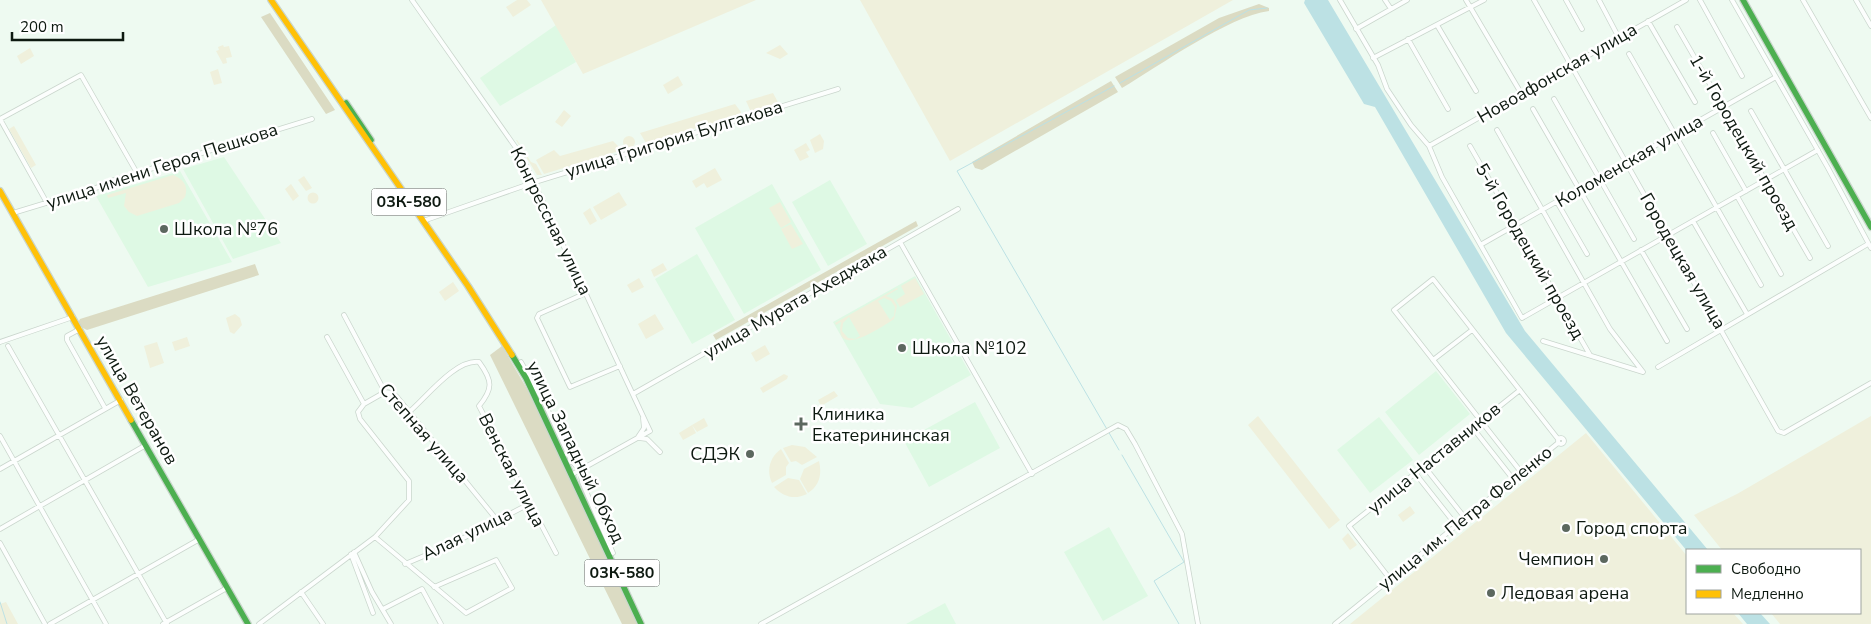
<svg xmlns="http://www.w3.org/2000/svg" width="1871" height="624" font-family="'Nunito Sans',sans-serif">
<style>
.built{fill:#def9e4}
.green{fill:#eff0dc;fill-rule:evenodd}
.forest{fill:#dbdbc3}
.water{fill:#bce1e4}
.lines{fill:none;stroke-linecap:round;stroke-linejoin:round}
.stream{stroke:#bce1e4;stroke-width:1}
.street-casing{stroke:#cad6cd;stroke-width:5.5}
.fast-casing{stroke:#cad6cd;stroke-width:8}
.slow-casing{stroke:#cad6cd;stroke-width:8}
.street{stroke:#fcfefd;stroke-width:4}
.fast{stroke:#4caf50;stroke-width:5.5}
.slow{stroke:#ffc107;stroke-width:5.5}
.poi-dot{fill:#5c685f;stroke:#fff;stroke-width:2}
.labels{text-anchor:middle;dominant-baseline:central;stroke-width:5;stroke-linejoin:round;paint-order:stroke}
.shield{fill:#fff;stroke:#565e58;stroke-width:1}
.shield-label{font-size:16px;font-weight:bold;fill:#0d1910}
.street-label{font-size:18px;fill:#0d1910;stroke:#fff}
.poi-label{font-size:18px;fill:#0d1910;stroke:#fff;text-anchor:start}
</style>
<rect width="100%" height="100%" fill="#eefaf1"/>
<path class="built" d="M556,25L576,62L500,106L480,78Z
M224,157L281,243L233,259L183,169Z
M180,171L232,262L148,287L96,196Z
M830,180L867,244L828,266L792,202Z
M772,184L821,270L744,314L695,228Z
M697,254L735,320L692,344L655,279Z
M915,276L971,375L912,408L880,404L833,322Z
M1436,371L1470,414L1419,455L1385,412Z
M975,402L1000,448L929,487L904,441Z
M1379,417L1413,460L1370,493L1337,450Z
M1109,527L1148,596L1103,621L1064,552Z
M945,603L956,624H906Z"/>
<path class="green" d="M517,0H527L531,5L513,17L506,7Z
M541,0H756L583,74Z
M860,0H1233L950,161Z
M223,45L224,47L229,46L232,57L226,58L227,63L223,64L216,51L219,50L218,47Z
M780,45L788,54L780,59L766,53Z
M30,48L34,56L21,64L17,56Z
M218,69L222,83L214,85L210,72Z
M678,76L683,85L668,94L663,85Z
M773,93L779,104L751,112L746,101Z
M735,104L741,112L740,115L646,143L640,133Z
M564,110L571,116L562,127L555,122Z
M14,126L36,165L31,168L9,129Z
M820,134L824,141L823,149L815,153L810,140Z
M623 142a6 6 0 1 1 12 0a6 6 0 1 1-12 0Z
M516,140H517L531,162L536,164L542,175H537Z
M613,141L620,148L619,151L544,174L536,160L554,150L560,156Z
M806,143L810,150L806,152L809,157L800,161L794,150Z
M715,168L722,180L707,188L704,183L696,188L692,181Z
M173,175C182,179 189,184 185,197L179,203L137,216L129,212L124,206L126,193L108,198L107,195Z
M304,176L312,188L306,191L298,180Z
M291,184L299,196L293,201L285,189Z
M619,192L627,205L601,220L593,207Z
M307.5 198a5.5 5.5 0 1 1 11 0a5.5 5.5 0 1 1-11 0Z
M780,202L791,222L781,228L769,208Z
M590,208L597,221L590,225L583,213Z
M791,224L803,244L792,249L781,229Z
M663,263L667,270L654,277L651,270Z
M639,278L644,287L632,293L627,285Z
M915,278L924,294L900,307L896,300L905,294L901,286Z
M453,282L459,291L445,301L439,292Z
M897,288L898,289L886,296L893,299L897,306L894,319C883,326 833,361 841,322L836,325L835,323ZM884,298L891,301L895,307L894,316L890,320L878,301ZM849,317L860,336L855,339L848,338L842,331L843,323Z
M235,314L240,318L242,325L234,334L230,332L226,318Z
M655,314L664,329L646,339L638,324Z
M187,337L190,346L175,351L172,342Z
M157,342L164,363L150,368L144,346Z
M765,345L770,354L756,362L751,353Z
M784,374L788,376L787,379L763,393L760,388Z
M834,391L838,396L821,406L818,400Z
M1258,416L1340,520L1329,529L1248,425Z
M1871,416V624H1780L1771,613H1860V550H1722L1694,515L1737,494Z
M704,418L708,426L697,432L692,425Z
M692,425L696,433L683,440L679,433Z
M1586,433L1687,556V613H1733L1743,624H1350Z
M792,445L805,447L817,457L802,465L796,461L791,462L783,448Z
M781,449L789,463L786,467V475L772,483C766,470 770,457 781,449Z
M819,461C822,474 820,485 808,493L800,479L804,469Z
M788,478L799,480L807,494C795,500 783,497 774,487Z
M1410,506L1415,513L1403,522L1398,515Z
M1348,533L1357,545L1350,550L1342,539Z
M6,602L18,624H0V604Z"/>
<path class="forest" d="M1259,4L1269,8V11C1227,17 1161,65 1122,88L1115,77L1219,18Z
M270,13L335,110L326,114L261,17Z
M1111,81L1118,92L982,170L975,168L972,162Z
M916,221L918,226L716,340L713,335Z
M255,264L259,275L87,330L77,325L80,319Z
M502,346L527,389L639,624H622L490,355Z"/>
<path class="water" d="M1305,0H1328L1525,331L1708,550L1687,551L1506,333L1375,107L1364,104L1304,3Z
M1738,613H1760L1770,624H1747Z"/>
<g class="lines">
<path class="stream" d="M1120,83L1249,10L1267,8
M1114,86L957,171L1119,450
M1122,455L1184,562L1154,581L1179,624
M0,602L7,624"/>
<defs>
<path id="street" d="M412,0L521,155L650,431L571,475
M1340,0L1378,65L1387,89L1411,125L1429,146L1442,177L1522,318L1818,150
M1385,0L1391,9
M1466,0L1521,93
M1534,0L1778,431L1784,433L1871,383
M1566,0L1582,29
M1599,0L1619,38
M1700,0L1742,76
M1732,0L1828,168L1871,248
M1803,0L1871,118
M1856,0L1871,26
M1648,21L1695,102
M1437,25L1476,91
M1677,27L1810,258
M1356,29L1407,0
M1408,39L1448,109
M1629,54L1761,285
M1373,58L1484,0
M1554,99L1634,239
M1533,109L1667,341
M1751,111L1828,246
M0,119L81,75L137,173
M0,119L47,203
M1497,130L1610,329L1643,372
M1713,133L1746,191
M1429,146L1686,0
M1470,146L1590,355
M1737,196L1781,274
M1557,202L1587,254
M13,213L102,186L108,182L312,119
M426,220L535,182L838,89
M1693,221L1747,314
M900,242L1032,474
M1482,244L1776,77
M1641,250L1687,329
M586,293L539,314L537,318L570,387L620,366
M344,315L385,392L392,393L397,397L497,520
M80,329L67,336V340L105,408
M327,337L364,404
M1543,341L1643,372
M0,342L73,317
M8,346L167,624
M1433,360L1472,330
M521,362L545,404L571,460L576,466L587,467
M1658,367L1868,244
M633,394L958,209
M409,412C426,398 455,359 479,362C493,381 493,389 479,406L556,553
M1472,427L1513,479
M0,436L106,624
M638,437L644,428L643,418
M1558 441a3 3 0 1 1 6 0a3 3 0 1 1-6 0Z
M639,438L647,439L660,452
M1424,466L1465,518
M0,469L121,400
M586,469L581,476L582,482L613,553
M1521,472L1394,310L1433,279L1558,439
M1415,473L1456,525
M0,529L146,445
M375,537L466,613L512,588L496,560L434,587
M0,543L45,624
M354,552L372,592L391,624
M351,554L373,613
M405,564L450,545L529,504
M1390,579L1349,526L1520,390
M301,592L323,624
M383,609L422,589L441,624
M50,624L198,540
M163,624L225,589
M259,624L375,537L409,500V481L360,419L358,412L364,404L385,392
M761,624L1118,425L1126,429L1135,444L1182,534L1198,624
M1335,624L1558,443"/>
<path id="fast" d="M1743,0L1871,227
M346,103L371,140
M512,355L526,378L641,624
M131,420L248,624"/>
<path id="slow" d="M271,0L468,286L512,355
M0,191L131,420"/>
</defs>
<use href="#street" class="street-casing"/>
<use href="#fast" class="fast-casing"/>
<use href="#slow" class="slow-casing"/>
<use href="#street" class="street"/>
<use href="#fast" class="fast"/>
<use href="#slow" class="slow"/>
</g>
<g class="poi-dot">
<circle cx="164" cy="229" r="5"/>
<circle cx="902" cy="348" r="5"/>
<path d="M798.5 416.5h5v5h5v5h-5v5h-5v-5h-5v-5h5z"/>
<circle cx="750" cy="454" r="5"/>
<circle cx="1566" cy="528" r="5"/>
<circle cx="1604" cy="559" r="5"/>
<circle cx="1491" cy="593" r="5"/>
</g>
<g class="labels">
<g class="shield">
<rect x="371.5" y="188.5" width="75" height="27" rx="4"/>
<rect x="584.5" y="559.5" width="75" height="27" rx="4"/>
</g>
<g class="shield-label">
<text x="409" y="202">03К-580</text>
<text x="622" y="573">03К-580</text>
</g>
<g class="street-label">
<text transform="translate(1557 73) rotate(-30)">Новоафонская улица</text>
<text transform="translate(674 139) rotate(-17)">улица Григория Булгакова</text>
<text transform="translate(1744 142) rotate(60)">1-й Городецкий проезд</text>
<text transform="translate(1629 161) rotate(-30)">Коломенская улица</text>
<text transform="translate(162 166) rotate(-18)">улица имени Героя Пешкова</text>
<text transform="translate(551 221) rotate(64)">Конгрессная улица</text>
<text transform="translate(1530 251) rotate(60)">5-й Городецкий проезд</text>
<text transform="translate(1683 261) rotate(60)">Городецкая улица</text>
<text transform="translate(795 302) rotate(-30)">улица Мурата Ахеджака</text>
<text transform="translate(137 400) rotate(60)">улица Ветеранов</text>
<text transform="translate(424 433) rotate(49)">Степная улица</text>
<text transform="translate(576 452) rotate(64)">улица Западный Обход</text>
<text transform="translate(1434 458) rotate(-39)">улица Наставников</text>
<text transform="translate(512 470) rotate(63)">Венская улица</text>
<text transform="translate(1465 518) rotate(-39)">улица им. Петра Феленко</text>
<text transform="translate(467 534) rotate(-26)">Алая улица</text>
</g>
<g class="poi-label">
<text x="174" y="229">Школа №76</text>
<text x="912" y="348">Школа №102</text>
<text x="812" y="414">Клиника<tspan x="812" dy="21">Екатерининская</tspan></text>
<text x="740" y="454" text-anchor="end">СДЭК</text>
<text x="1576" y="528">Город спорта</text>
<text x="1594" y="559" text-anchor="end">Чемпион</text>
<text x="1501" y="593">Ледовая арена</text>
</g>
</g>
<rect x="1686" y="549" width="175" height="65" fill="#ffffff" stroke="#9ea39f"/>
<rect x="1696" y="565" width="25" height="8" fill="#4caf50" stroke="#9ea39f"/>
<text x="1731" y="574" font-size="15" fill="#0d1910">Свободно</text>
<rect x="1696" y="590" width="25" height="8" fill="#ffc107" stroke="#9ea39f"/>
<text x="1731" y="599" font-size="15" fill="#0d1910">Медленно</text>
<path d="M12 32v8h111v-8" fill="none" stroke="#0d1910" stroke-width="2.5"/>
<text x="20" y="32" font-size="15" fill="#0d1910" stroke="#ffffff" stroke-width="4" paint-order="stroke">200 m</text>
</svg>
